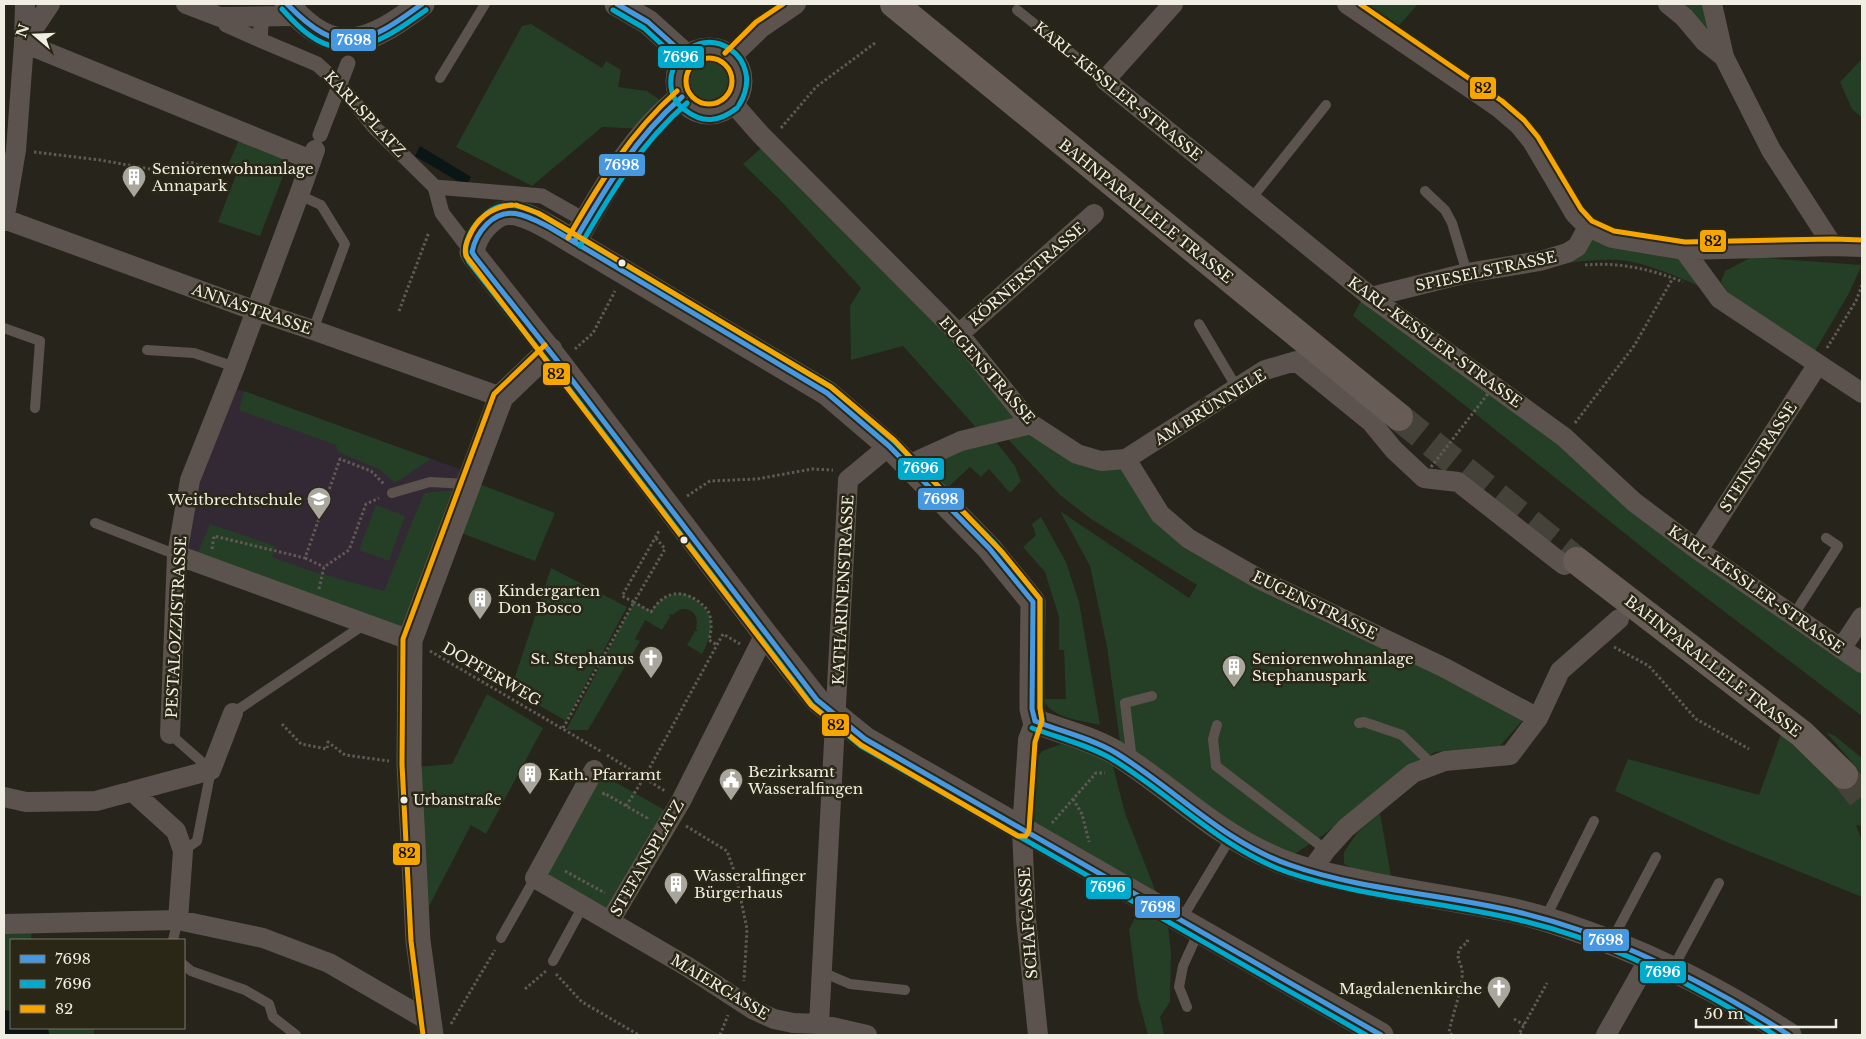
<svg xmlns="http://www.w3.org/2000/svg" width="1866" height="1039" font-family="'Libre Baskerville',serif">
<style>
.education{fill:#332934}
.green{fill:#253e26}
.water{fill:#0a1516}
.lines{fill:none;stroke-linecap:round;stroke-linejoin:round}
.river{stroke:#0a1516;stroke-width:34}
.secondary-tunnel{stroke:#444239;stroke-width:28;stroke-dasharray:28 14;stroke-linecap:butt}
.path{stroke:#605a54;stroke-width:3;stroke-dasharray:2.5 2.5;stroke-linecap:butt}
.service{stroke:#5c534e;stroke-width:10}
.pedestrian{stroke:#5c534e;stroke-width:15}
.minor{stroke:#5c534e;stroke-width:20}
.tertiary{stroke:#5c534e;stroke-width:25}
.secondary{stroke:#675c56;stroke-width:28}
.path-bridge{stroke:#605a54;stroke-width:3;stroke-dasharray:2.5 2.5;stroke-linecap:butt}
.bus-1-casing{stroke:#2b2716;stroke-width:9}
.bus-2-casing{stroke:#2b2716;stroke-width:9}
.bus-3-casing{stroke:#2b2716;stroke-width:9}
.bus-1{stroke:#4699e1;stroke-width:5}
.bus-2{stroke:#00a9ce;stroke-width:5}
.bus-3{stroke:#f7a600;stroke-width:5}
.bus-dot{fill:#f0eee3;stroke:#2b2716;stroke-width:2}
.labels{text-anchor:middle;dominant-baseline:central;stroke-width:5;stroke-linejoin:round;paint-order:stroke}
.bus-label{font-size:14px;fill:#f0eee3;stroke:#2b2716;text-anchor:start}
.street-label{font-size:15px;fill:#f0eee3;stroke:#2b2716}
.poi-label{font-size:15px;fill:#f0eee3;stroke:#2b2716;text-anchor:start}
.line-badge{stroke:#2b2716;stroke-width:2}
.badge-label{font-size:14px;text-anchor:middle;font-weight:bold;fill:#fff}
.pale-badge-label{font-size:14px;text-anchor:middle;font-weight:bold;fill:#111}
</style>
<rect width="100%" height="100%" fill="#26241b"/>
<path class="education" d="M237,389L465,471L406,632L187,551L198,483Z"/>
<path class="green" d="M1359,4H1418L1395,30Z
M1673,4H1704L1712,39Z
M531,24L602,68L606,61L621,70L618,87L647,91L670,107L645,129L602,127L532,186L456,147L522,26Z
M685 81a25 25 0 1 1 50 0a25 25 0 1 1-50 0Z
M1862,59V118L1852,109L1840,82Z
M240,137L290,158L260,236L218,222L236,175L226,170Z
M765,145L894,273L1025,421L980,432L903,346L851,360L850,306L861,288L781,201L743,164Z
M1590,233L1679,257L1704,288C1680,278 1644,262 1619,260C1599,259 1580,261 1560,264Z
M1752,257L1862,265L1848,295L1815,351L1728,293L1721,282L1725,271Z
M1364,295L1862,666V716L1692,587L1353,316Z
M244,391L431,459L395,483L379,469L338,452L336,445L239,410Z
M1031,429L1123,468L1154,518L1184,548L1249,584L1441,676L1522,721L1500,746L1435,752L1372,796L1322,836L1293,855L1275,853L1121,749L1107,647L1090,566L1060,511L1189,598L1197,585L1091,519L1060,495L1006,437Z
M993,438L1015,466L1021,481L1010,493L989,469L981,477L970,467L943,492L917,466Z
M474,482L555,513L535,561L456,531Z
M458,490L406,632L197,555L210,524L275,546L272,557L311,571L384,591L424,493Z
M376,505L405,516L389,561L359,550Z
M1041,517L1066,562L1079,602L1100,725C1080,720 1052,719 1043,699H1066L1064,650H1059V617L1045,572L1023,547L1036,535L1032,524Z
M551,568L627,607L566,721L511,689Z
M682,593C714,606 718,625 702,654L687,645L695,631H698L696,629C699,617 694,608 681,609L672,615L669,614L670,617L662,630L645,620L635,639L640,641L588,730H566L634,602L651,611C661,598 665,596 682,593Z
M487,694L543,728L486,834L471,825L426,912L416,767L452,764Z
M1826,732L1835,736L1862,758V774Z
M1781,734L1817,767L1844,796L1862,782V826L1856,825L1862,841V897L1731,844L1615,791L1628,759L1759,795Z
M1061,744L1111,759L1125,813L1161,905L1027,828L1034,762L1042,751Z
M596,771L668,812L609,916L539,877Z
M1380,813L1391,876L1351,868L1344,864V852L1357,833Z
M1143,903L1167,918L1171,953L1170,1002L1160,1017L1164,1035H1148L1138,998L1129,929Z
M4,927H32L31,940H11V1028H94V1035H4Z"/>
<path class="water" d="M420,146L471,177L466,186L415,156Z"/>
<g class="lines">
<path class="river" d="M4,1027L32,1035"/>
<path class="secondary-tunnel" d="M1399,417L1577,561
M1844,775L1862,798"/>
<path class="path" d="M781,128L816,87L875,43
M34,152L100,160L161,171L190,162L204,167
M1585,265C1619,262 1651,269 1683,282
M399,311L429,232
M1827,348L1856,301L1862,285
M575,349L593,333L615,291
M1575,423L1634,346L1673,278
M687,496L710,481L757,479L812,469L833,470
M656,538L665,549L634,602L651,612C663,593 679,588 698,601C703,605 709,610 710,616C712,624 711,633 709,640L717,645
M212,549L214,536L305,558L340,459L371,471L384,484
M305,558L324,567
M319,589L324,567L349,550L366,504L379,498
M1614,647L1649,666L1696,719L1749,749
M430,651L602,752
M282,724L301,744L327,749L328,742L345,755L389,761
M563,728L634,602L622,596L659,531
M607,755L665,791
M603,795L604,793L647,818L646,820
M1073,799L1082,814L1089,842
M626,806L644,778L723,634L740,644
M1052,823L1096,773H1105
M686,826L727,851L736,876L747,929L744,981
M565,871L605,893
M556,974L582,1002L639,1035
M525,989L546,971
M1514,1019L1524,1025
M451,1024L495,950
M720,1035L728,1015
M1452,1035L1449,1032C1452,1016 1464,985 1462,970C1461,963 1456,959 1459,951C1460,947 1464,945 1467,943L1468,939
M1522,1035L1519,1034L1547,983"/>
<path class="service" d="M1017,10L1105,80
M440,78L485,4
M1425,191L1445,210L1452,223L1467,273
M299,195L321,205L345,244L313,330
M1251,199L1326,105
M1199,324L1237,388
M4,328L40,341L35,408
M147,350L194,353L235,367
M392,493L430,482L467,484
M95,523L177,555
M1793,616L1838,546L1826,538
M233,713L365,624
M1359,723L1364,722L1402,735L1432,764
M1217,725L1213,739L1216,766L1326,850
M170,734L211,770L197,841L183,851
M1132,760L1125,703L1152,696
M1545,919L1594,821
M1181,920L1231,837
M501,938L535,878
M173,940L178,920
M1611,942L1656,857
M553,961L583,906
M184,965L191,971L245,990L269,1004L273,1017L296,1035
M1673,968L1719,883
M822,972L850,984L905,990
M1187,1007L1179,987L1183,966L1199,931"/>
<path class="pedestrian" d="M226,25L260,40
M261,25L260,40L317,64L339,84L376,129L435,187L442,213L472,252
M320,135L348,63
M435,187L542,196L586,221"/>
<path class="minor" d="M186,4L220,17L297,16
M1173,4L1105,80L1371,297L1564,437L1634,502L1698,550L1862,663
M1347,4L1498,107L1519,125L1532,141L1575,214L1588,227L1612,238L1684,250L1833,246L1862,247
M1668,4L1684,17L1705,42L1724,57
M1712,4L1724,57L1771,150L1833,246
M24,43L311,160
M24,43L50,4
M730,58L761,28L796,4
M732,102L760,134L959,334L1031,424L1077,454L1101,461L1126,459L1265,370L1296,361L1371,422L1394,450L1424,478L1458,482L1564,565
M4,219L256,311L313,330L501,397
M4,221L16,150L24,43L25,4
M1684,250L1720,299L1862,393
M1371,297L1467,273L1540,261L1567,253L1577,247L1588,227
M959,334L1094,214
M1126,459L1160,514L1189,539L1259,579L1445,668L1538,718
M908,465L961,441L1031,424
M1698,550L1818,364
M177,555L410,640
M1841,649L1862,617
M1035,721L1028,740L1022,830L1026,919L1038,1035
M170,734L177,555L190,480L235,367L299,195L315,150
M594,770L535,878L688,967L754,1010L774,1019L793,1023L819,1024L867,1035
M132,791L176,831L183,851L178,920
M4,797L26,802L96,801L211,770L233,713
M1310,872L1326,850L1346,828L1413,773L1445,761L1510,755L1538,718L1560,671L1619,619
M610,921L681,801L765,634
M4,924L178,920L263,938L329,963L429,1021
M819,1024L848,480L889,446
M1606,1035L1650,957"/>
<path class="tertiary" d="M287,4C335,61 370,43 422,4
M617,4L648,22L688,58
M678 81a31 31 0 1 1 62 0a31 31 0 1 1-62 0Z
M574,242C604,190 634,135 682,97
M431,1035L418,941L409,764L410,640L501,397L550,350
M1381,1035L865,739L817,700L765,634L559,363L475,257L472,252C474,241 478,233 486,225C491,220 498,214 505,213C523,209 557,232 572,241L827,393L889,446L989,548L1033,602L1032,687V709L1035,721C1061,732 1091,738 1116,753C1169,786 1213,832 1271,857C1296,869 1323,874 1350,880C1403,892 1457,899 1510,910C1543,917 1574,928 1605,940C1671,965 1730,997 1789,1035"/>
<path class="secondary" d="M894,4L1399,417
M1577,561L1802,734L1844,775"/>
<path class="path-bridge" d="M1431,467L1494,386"/>
<defs>
<path id="bus-1" d="M287,4C340,59 366,45 422,4
M617,4L648,22L688,58
M574,242C605,189 635,138 682,97
M1035,721L1032,709L1033,602L989,548L889,446L827,393L549,227C527,216 507,204 487,224C479,232 474,241 472,252L475,257L559,363L817,700L865,739L1381,1035
M1035,721C1062,732 1091,738 1116,753C1175,789 1223,842 1290,865C1364,891 1446,894 1522,913C1617,936 1707,983 1789,1035"/>
<path id="bus-2" d="M282,9C292,20 303,32 317,40C356,62 395,32 426,10
M613,10L644,28L683,64
M737,108C719,122 703,124 685,110C679,106 674,99 672,92C669,80 672,68 679,59C707,19 768,58 739,105
M580,246C611,193 641,143 687,103
M1042,719L1040,708V599L994,543L894,441L831,387L543,216C531,210 517,203 502,206C481,210 457,242 469,262L553,368L812,705L861,746L1366,1035
M1032,728C1059,738 1088,745 1112,759C1172,795 1220,848 1287,872C1360,897 1444,902 1519,920C1610,941 1697,986 1775,1035"/>
<path id="bus-3" d="M1360,4L1502,101L1524,120L1538,137L1581,209L1592,221L1614,231L1685,242L1833,239L1862,240
M725,53L756,22L783,4
M686 81a23 23 0 1 1 46 0a23 23 0 1 1-46 0Z
M512,205C492,207 477,218 469,237C466,243 464,249 466,256L811,705L861,745L1018,836H1026L1029,830L1035,742L1042,721L1040,708V599L1002,552L913,460L894,440L831,387L576,235L538,213L516,205
M568,238C599,184 630,133 677,91
M423,1035L411,941L402,764L403,639L494,394L545,345"/>
</defs>
<use href="#bus-1" class="bus-1-casing"/>
<use href="#bus-2" class="bus-2-casing"/>
<use href="#bus-3" class="bus-3-casing"/>
<use href="#bus-1" class="bus-1"/>
<use href="#bus-2" class="bus-2"/>
<use href="#bus-3" class="bus-3"/>
</g>
<defs>
<symbol id="building-pin" viewBox="-11 -11 22 30"><path d="M0 17L-7.5 6A9.5 9.5 0 1 1 7.5 6Z" fill="#a9a79d" stroke="#2b2716"/><path d="M-4-6H4V6H1V3H-1V6H-4ZM-2.5-4.3h1.7v1.8h-1.7ZM.8-4.3h1.7v1.8H.8ZM-2.5-1h1.7V.8h-1.7ZM.8-1h1.7V.8H.8Z" fill="#fff"/></symbol>
<symbol id="school-pin" viewBox="-11 -11 22 30"><path d="M0 17L-7.5 6A9.5 9.5 0 1 1 7.5 6Z" fill="#a9a79d" stroke="#2b2716"/><path d="M0-5L7-2L0 1L-7-2ZM-4 1L0 2.5L4 1V4Q0 6-4 4Z" fill="#fff"/></symbol>
<symbol id="church-pin" viewBox="-11 -11 22 30"><path d="M0 17L-7.5 6A9.5 9.5 0 1 1 7.5 6Z" fill="#a9a79d" stroke="#2b2716"/><path d="M-1.2-6h2.4v3.5h3.3v2.4h-3.3V6h-2.4V-.1h-3.3v-2.4h3.3Z" fill="#fff"/></symbol>
<symbol id="civic-pin" viewBox="-11 -11 22 30"><path d="M0 17L-7.5 6A9.5 9.5 0 1 1 7.5 6Z" fill="#a9a79d" stroke="#2b2716"/><path d="M-.6-6.5H3V-4.5H.6V-3L4-1V1h2V6H-6V1h2V-1L-.6-3ZM-1.2 2.5V6h2.4V2.5Z" fill="#fff"/></symbol>
</defs>
<g fill-rule="evenodd">
<use href="#building-pin" x="120" y="163" width="28" height="38"/>
<use href="#school-pin" x="305" y="485" width="28" height="38"/>
<use href="#building-pin" x="466" y="585" width="28" height="38"/>
<use href="#church-pin" x="637" y="644" width="28" height="38"/>
<use href="#building-pin" x="1220" y="653" width="28" height="38"/>
<use href="#building-pin" x="516" y="760" width="28" height="38"/>
<use href="#civic-pin" x="717" y="766" width="28" height="38"/>
<use href="#building-pin" x="662" y="870" width="28" height="38"/>
<use href="#church-pin" x="1485" y="974" width="28" height="38"/>
</g>
<g class="bus-dot">
<circle cx="622" cy="263" r="4.5"/>
<circle cx="684" cy="540" r="4.5"/>
<circle cx="404" cy="800" r="4.5"/>
</g>
<g class="labels">
<g class="bus-label">
<text x="413" y="800">Urbanstraße</text>
</g>
<g class="street-label">
<text transform="translate(1118 91) rotate(39)">KARL-KESSLER-STRASSE</text>
<text transform="translate(365 114) rotate(47)">KARLSPLATZ</text>
<text transform="translate(1146 211) rotate(39)">BAHNPARALLELE TRASSE</text>
<text transform="translate(1486 271) rotate(-12)">SPIESELSTRASSE</text>
<text transform="translate(1027 274) rotate(-41)">KÖRNERSTRASSE</text>
<text transform="translate(252 309) rotate(19)">ANNASTRASSE</text>
<text transform="translate(1435 342) rotate(36)">KARL-KESSLER-STRASSE</text>
<text transform="translate(987 370) rotate(49)">EUGENSTRASSE</text>
<text transform="translate(1210 407) rotate(-32)">AM BRÜNNELE</text>
<text transform="translate(1758 457) rotate(-57)">STEINSTRASSE</text>
<text transform="translate(1756 589) rotate(35)">KARL-KESSLER-STRASSE</text>
<text transform="translate(843 590) rotate(-87)">KATHARINENSTRASSE</text>
<text transform="translate(1315 605) rotate(26)">EUGENSTRASSE</text>
<text transform="translate(176 627) rotate(-87)">PESTALOZZISTRASSE</text>
<text transform="translate(1713 666) rotate(38)">BAHNPARALLELE TRASSE</text>
<text transform="translate(492 674) rotate(30)">DOPFERWEG</text>
<text transform="translate(647 858) rotate(-60)">STEFANSPLATZ</text>
<text transform="translate(1028 923) rotate(-94)">SCHAFGASSE</text>
<text transform="translate(720 987) rotate(31)">MAIERGASSE</text>
</g>
<g class="poi-label">
<text x="152" y="168">Seniorenwohnanlage<tspan x="152" dy="17">Annapark</tspan></text>
<text x="302" y="499" text-anchor="end">Weitbrechtschule</text>
<text x="498" y="590">Kindergarten<tspan x="498" dy="17">Don Bosco</tspan></text>
<text x="634" y="658" text-anchor="end">St. Stephanus</text>
<text x="1252" y="658">Seniorenwohnanlage<tspan x="1252" dy="17">Stephanuspark</tspan></text>
<text x="748" y="771">Bezirksamt<tspan x="748" dy="17">Wasseralfingen</tspan></text>
<text x="548" y="774">Kath. Pfarramt</text>
<text x="694" y="875">Wasseralfinger<tspan x="694" dy="17">Bürgerhaus</tspan></text>
<text x="1482" y="988" text-anchor="end">Magdalenenkirche</text>
</g>
</g>
<g class="line-badge">
<rect x="330" y="28" width="47" height="24" rx="5" fill="#4699e1"/>
<rect x="657" y="45" width="48" height="24" rx="5" fill="#00a9ce"/>
<rect x="1469" y="76" width="28" height="24" rx="5" fill="#f7a600"/>
<rect x="598" y="153" width="48" height="24" rx="5" fill="#4699e1"/>
<rect x="1699" y="229" width="28" height="24" rx="5" fill="#f7a600"/>
<rect x="542" y="362" width="29" height="24" rx="5" fill="#f7a600"/>
<rect x="897" y="457" width="48" height="24" rx="5" fill="#00a9ce"/>
<rect x="917" y="487" width="48" height="24" rx="5" fill="#4699e1"/>
<rect x="821" y="713" width="29" height="24" rx="5" fill="#f7a600"/>
<rect x="392" y="842" width="29" height="24" rx="5" fill="#f7a600"/>
<rect x="1085" y="876" width="47" height="24" rx="5" fill="#00a9ce"/>
<rect x="1134" y="895" width="47" height="24" rx="5" fill="#4699e1"/>
<rect x="1582" y="928" width="48" height="24" rx="5" fill="#4699e1"/>
<rect x="1639" y="960" width="48" height="24" rx="5" fill="#00a9ce"/>
</g>
<g class="badge-label">
<text x="354" y="45">7698</text>
<text x="681" y="62">7696</text>
<text x="622" y="170">7698</text>
<text x="921" y="473">7696</text>
<text x="941" y="504">7698</text>
<text x="1108" y="892">7696</text>
<text x="1158" y="912">7698</text>
<text x="1606" y="945">7698</text>
<text x="1663" y="977">7696</text>
</g>
<g class="pale-badge-label">
<text x="1483" y="93">82</text>
<text x="1713" y="246">82</text>
<text x="556" y="379">82</text>
<text x="836" y="730">82</text>
<text x="407" y="858">82</text>
</g>
<rect width="1866" height="1039" fill="none" stroke="#f0eee3" stroke-width="10"/>
<rect x="10" y="939" width="175" height="90" fill="#2b2716" stroke="#7a7768"/>
<rect x="20" y="955" width="25" height="8" fill="#4699e1" stroke="#7a7768"/>
<text x="55" y="964" font-size="15" fill="#f0eee3">7698</text>
<rect x="20" y="980" width="25" height="8" fill="#00a9ce" stroke="#7a7768"/>
<text x="55" y="989" font-size="15" fill="#f0eee3">7696</text>
<rect x="20" y="1005" width="25" height="8" fill="#f7a600" stroke="#7a7768"/>
<text x="55" y="1014" font-size="15" fill="#f0eee3">82</text>
<g transform="translate(35 35) rotate(289)" stroke="#2b2716" stroke-width="4" paint-order="stroke">
<path d="M0-4L9 19L0 12L-9 19Z" fill="#f0eee3"/>
<text y="-8" font-size="14" font-weight="bold" text-anchor="middle" fill="#f0eee3">N</text>
</g>
<path d="M1696 1019v8h140v-8" fill="none" stroke="#f0eee3" stroke-width="2.5"/>
<text x="1704" y="1019" font-size="15" fill="#f0eee3" stroke="#2b2716" stroke-width="4" paint-order="stroke">50 m</text>
</svg>
